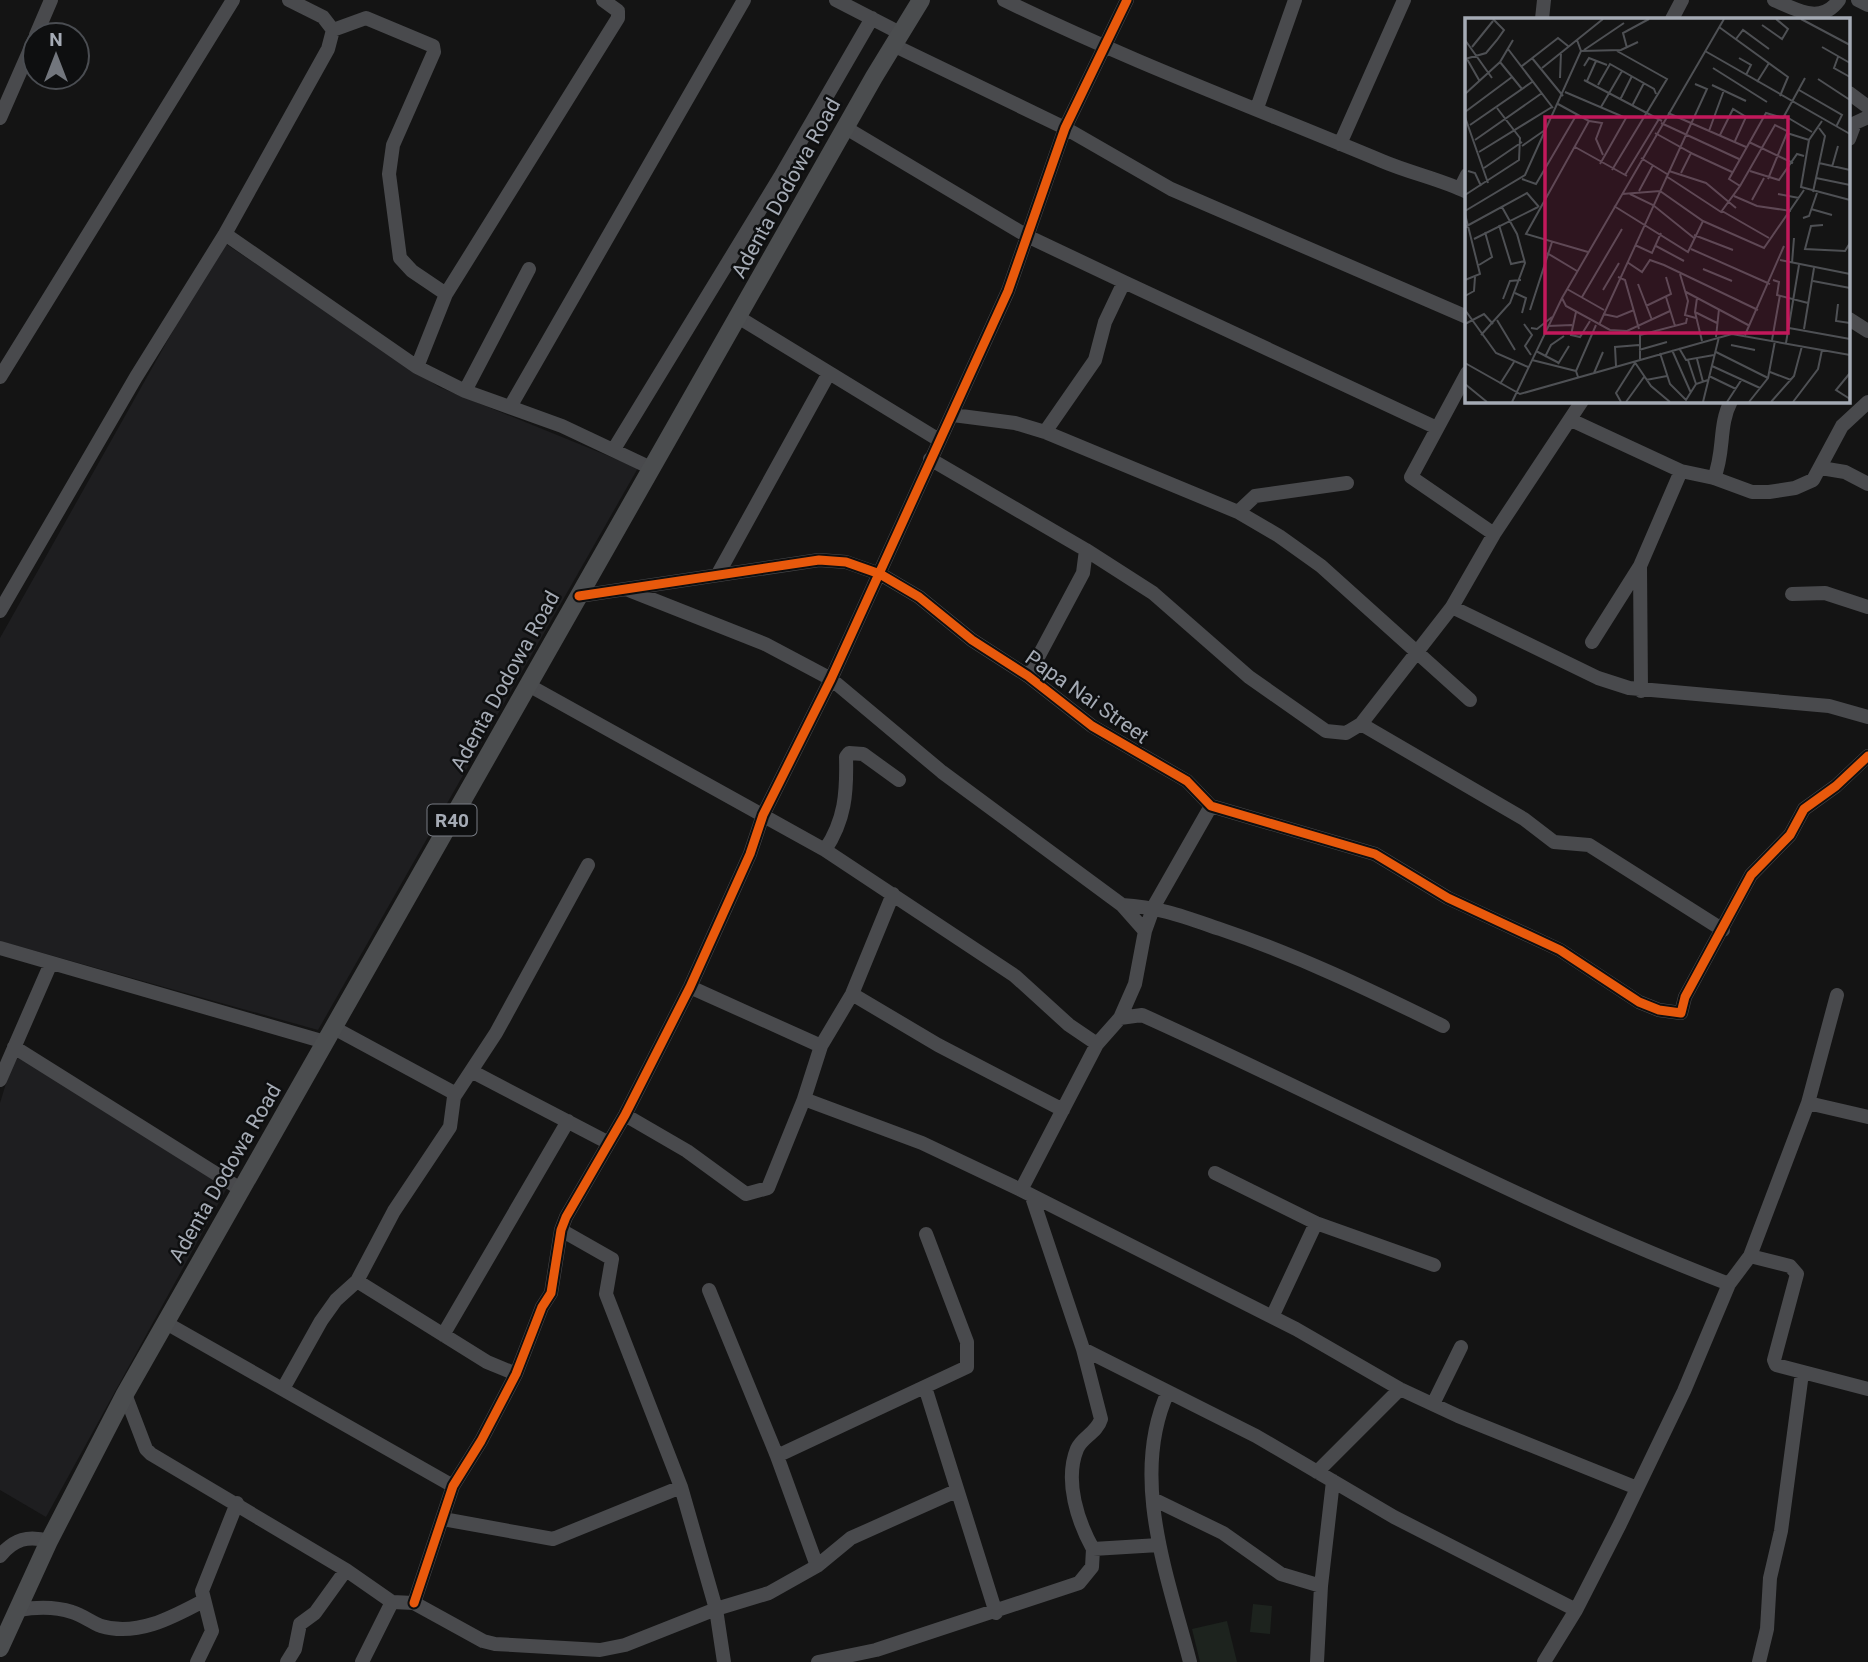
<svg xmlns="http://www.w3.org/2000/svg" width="1868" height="1662" font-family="Roboto,sans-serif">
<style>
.built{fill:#1e1e20}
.green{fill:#1d231e}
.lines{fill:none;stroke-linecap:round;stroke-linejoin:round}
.minor{stroke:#494a4d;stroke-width:14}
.major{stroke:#4b4d4f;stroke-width:18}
.cycleway-casing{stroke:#0e0f10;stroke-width:13}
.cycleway{stroke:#e8590c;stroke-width:9}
.labels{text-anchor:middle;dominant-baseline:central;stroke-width:5;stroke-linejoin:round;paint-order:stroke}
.shield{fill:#0e0f10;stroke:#787c84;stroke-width:2}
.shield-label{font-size:19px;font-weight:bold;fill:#a5abb5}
.street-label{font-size:21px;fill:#a5abb5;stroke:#0e0f10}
.inset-road{fill:none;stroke:#4e5054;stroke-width:2}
.view{fill:#c2185b;fill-opacity:0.15;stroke:#c2185b;stroke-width:3.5}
.inset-edge{fill:none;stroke:#a5abb5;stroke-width:3.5}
</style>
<rect width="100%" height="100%" fill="#141414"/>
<path class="built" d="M223,242L439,387L638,468L318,1030L0,941V638Z
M19,1056L227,1188L46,1517L0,1490V1103L11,1067Z"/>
<path class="green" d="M1253,1604L1272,1606L1270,1634L1250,1632Z
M1227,1621L1237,1662H1200L1192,1629Z"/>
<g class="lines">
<path class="minor" d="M836,0L900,33
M1004,0C1127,60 1255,108 1382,161C1410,173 1440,179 1467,192
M1774,0C1797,10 1821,25 1839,0
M1858,0L1868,5
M1542,19L1544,0
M1672,19L1682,0
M333,30L366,18L433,46L434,52L393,145L389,174L400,258L412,271L446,294
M36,35L51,0
M893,45L1065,128L1171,189L1467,317
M1849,93L1868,107
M1257,108L1295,0
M0,118L35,38
M846,128L1027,236L1124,282L1105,322L1095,360L1045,432
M1849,139L1855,123L1868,117
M1340,144L1404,0
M1460,189L1467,175
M225,234L417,367L465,391L562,426L651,468
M1124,282L1437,428
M738,317L939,440
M1849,319L1868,331
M417,367L446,294L618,18V11L603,0
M0,377L233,0
M465,391L529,269
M510,407L744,0
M953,415L1015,423L1045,432L1238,512L1279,536L1321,566L1470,700
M1571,420L1681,471L1714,478L1752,492H1769L1795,488L1813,480L1842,426L1868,402
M614,449L780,177L872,18
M930,459L1086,550L1153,593L1249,677L1326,731L1346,733L1361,724L1452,607L1494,534L1411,477L1467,373
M1821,468L1845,472L1868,484
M1714,478C1725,452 1718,426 1731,401
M1238,512L1255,496L1347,483
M1494,534L1582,401
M1640,567L1641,691
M718,574L829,373
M626,589L765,644L831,679L942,772L1122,905L1145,931
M1792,594L1825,593L1868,607
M579,596L819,560L846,562L880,574L919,597L972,640L1028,676L1092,726L1187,781L1211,806L1375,854L1448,898L1560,950L1639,1002L1659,1010L1681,1013L1685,997L1751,875L1790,835L1804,809L1836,786L1868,756
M1452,607L1598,678L1629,688L1829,706L1868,717
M0,611L136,377L225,234L328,49L333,30L323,17L289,0
M1592,642L1640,566L1681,471
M1028,676L1083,573L1086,550
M530,686L825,850L1015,976L1069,1025L1097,1044L1120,1018L1135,984L1145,931L1154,906L1211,806
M1361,724L1524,819L1554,842L1589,845L1723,930
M825,850C845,820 847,793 846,757L849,753L863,754L899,780
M1122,905C1160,907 1185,917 1220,929C1297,955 1370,990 1443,1026
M0,948L325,1042
M690,987L821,1046L852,994L893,894
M852,994L938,1045L1063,1110
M1120,1018L1142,1015C1338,1103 1528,1207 1729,1284
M334,1028L456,1094
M14,1047L242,1190
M473,1072L607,1142
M0,1080L51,963
M804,1099L821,1046
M1808,1103L1868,1117
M625,1115L687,1151L746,1194L768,1188L804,1099L922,1143L1021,1190L1296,1329L1400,1389L1458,1416L1637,1488
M1215,1173L1316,1223L1434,1265
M1021,1190L1097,1044
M1032,1197L1083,1349L1101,1419C1097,1433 1082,1437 1077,1449C1064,1481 1078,1522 1093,1549L1159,1545
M561,1230L612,1259L606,1294L681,1487L716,1609L724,1662
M1750,1256L1790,1266L1797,1274L1774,1360L1776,1365L1868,1389
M357,1281L487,1362L516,1374
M709,1290L777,1456L817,1566
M1272,1317L1316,1223
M166,1323L453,1486
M443,1335L568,1121
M1083,1349L1256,1436L1394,1517L1576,1610
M284,1387L321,1321L336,1300L357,1281L394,1211L450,1127L454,1097L496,1033L588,865
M925,1387L996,1613
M1168,1392C1129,1477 1168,1577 1190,1662
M125,1394L146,1449L151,1454L346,1570L392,1602L414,1603L483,1641L495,1644L600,1650L625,1645L716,1609L769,1593L817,1566L851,1538L956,1491
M1433,1404L1461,1347
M777,1456L967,1367V1342L926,1234
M1317,1472L1400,1389
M1153,1499L1223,1533L1281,1574L1321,1586
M443,1519L553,1539L681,1487
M0,1556C14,1539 28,1535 49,1541
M414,1603L453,1486L481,1441L516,1374L542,1307L551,1293L561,1230L566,1217L625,1115L690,987L750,854L763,815L831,679L1008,291L1065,128L1127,0
M18,1610C36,1607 54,1606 72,1612C82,1615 91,1622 101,1626C137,1637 173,1617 203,1601
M197,1662L212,1631L202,1591L237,1503
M287,1662L295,1649L300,1624L315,1613L346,1570
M362,1662L392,1602
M818,1662L876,1650L1079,1583L1092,1567L1093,1549
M1317,1662L1321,1586L1333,1481
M1544,1662L1576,1610L1620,1524L1684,1391L1729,1284L1750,1256L1808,1103L1837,995
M1759,1662L1767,1629L1770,1578L1781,1531L1802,1373"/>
<path class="major" d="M0,1648L49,1541L125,1394L874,77L921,0"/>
<defs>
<path id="cycleway" d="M579,596L819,560L846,562L880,574L919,597L972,640L1028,676L1092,726L1187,781L1211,806L1375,854L1448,898L1560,950L1639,1002L1659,1010L1681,1013L1685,997L1751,875L1790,835L1804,809L1836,786L1868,756
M414,1603L453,1486L481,1441L516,1374L542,1307L551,1293L561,1230L566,1217L625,1115L690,987L750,854L763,815L831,679L1008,291L1065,128L1127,0"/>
</defs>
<use href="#cycleway" class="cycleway-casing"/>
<use href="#cycleway" class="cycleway"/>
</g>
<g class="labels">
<rect class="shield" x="427.5" y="804.5" width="49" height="31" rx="5"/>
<g class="shield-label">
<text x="452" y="820">R40</text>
</g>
<g class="street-label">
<text transform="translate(786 188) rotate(-61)">Adenta Dodowa Road</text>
<text transform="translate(505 681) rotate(-61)">Adenta Dodowa Road</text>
<text transform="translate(1087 697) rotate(35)">Papa Nai Street</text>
<text transform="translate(225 1173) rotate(-60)">Adenta Dodowa Road</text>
</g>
</g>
<g transform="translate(1465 18)">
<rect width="385" height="385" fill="#141414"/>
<path class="inset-road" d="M336,1L385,27M297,7L317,21L323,11L311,1M254,9L323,59L315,78M271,21L278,12L304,31M0,22L27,60M7,29L28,3M357,29L385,45M162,30L158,15L184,1M43,31L88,90M119,32L159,5M116,33L156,32L173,24M240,33L385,116M373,39L369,50L385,59M67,40L98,78M274,40L286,47L281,57M0,41L21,35L32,22L39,12L28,1M2,41L14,62M35,44L57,71M57,48L93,20L103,28M119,48L124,40L142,47M77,50L138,1M248,50L302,84M95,60L96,34M353,61L385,82M119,62L197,103M122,63L131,43M292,64L304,45M133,67L145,46L189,71L191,76M247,67L281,83M334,72L377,97L371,109M100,74L161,100L135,146M0,76L35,44L48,22M155,82L167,58M93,86L124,103L61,216L123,234M167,88L179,65M136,89L157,53M0,94L47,59M203,95L281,129M320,98L347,114M0,99L23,165M124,103L137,105L131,121L138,137M357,103L344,122L336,169L385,182M196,105L274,141M5,107L67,64M244,113L259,72M190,115L226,135L216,155M255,117L268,91L281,99L270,123M10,122L77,75M284,124L328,145M57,128L80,112M110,129L162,158M14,134L87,89M226,135L267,154M176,140L202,156M354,145L385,152M367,149L373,128M19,150L57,124M147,152L202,61L152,33M3,153L10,155L16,168M204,153L241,165L271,190M285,153L314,162L332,136L339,138M160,157L194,101M201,158L256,194L275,168L264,161L301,95L318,100L340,60M351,160L385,167M57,161L71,166L112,96M303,161L322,115L344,122M275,168L310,107L324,114M174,173L188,147M348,174L360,118L354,110M157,176L195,173L238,203L299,230L339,172M165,176L188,187L229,220M313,176L334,180M0,177L54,142L55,120L32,90M269,178L292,188L326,193M287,182L299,160M149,188L223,234L238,203M346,191L367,197M0,193L60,157L116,33L112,22M257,193L304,220M0,196L15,256L0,262M338,200L344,198L352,175M34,207L46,246L60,243M358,207L346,208L340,231L380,233L385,225M0,209L62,175L74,189M229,217L268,232M9,221L73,189M170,227L187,235L196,215M191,228L219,243M226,231L305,266M82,235L112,253M315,242L385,256M162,244L177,254L185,242L199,247L293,292M327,245L329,220M14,247L27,239L20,214M238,251L267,263M215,256L223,283L220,297L231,300M153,259L160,262L174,311M308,262L314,264L312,277L343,285M348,263L385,270M173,266L187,302M102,271L139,292M138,272L154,245M221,274L285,308M50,275L61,280L57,295M0,278L9,273L10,259M117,279L157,211M201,279L210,308M97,280L101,288L145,312L162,313L205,293M232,280L230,294L237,323M38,281L45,263L56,262M373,286L371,303L385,305M181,288L206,276L201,259M0,292L31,335L63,349M65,292L87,224M111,294L106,317L115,319L125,303M230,294L252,305M138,296L152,299L169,292M32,302L50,332M0,306L19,296L28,306M59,306L67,317L60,328L66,337M134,307L242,71L230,66M83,308L107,307M66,310L72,311L87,299M324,310L385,321M339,311L349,250M16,317L45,285L60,245L52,216L37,189M280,317L319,228M251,319L254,291M307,322L315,277M321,325L334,247M266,327L290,332M214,330L221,342L249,337M174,332L202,324M207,332L226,375M71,333L94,345M251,334L303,360M195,335L205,366L221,382L231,366L243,362M80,339L86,327L99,318M175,341V317L221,305L222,300M232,341L238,364M67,342L111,353M223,342L231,366M169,343L186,368L205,384M0,345L55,376L267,316L385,337M93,346L104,328M151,348L150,329L174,327M247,348L295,370M305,354L326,362M129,355L138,334M385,355L371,372L385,381M244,358L271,371M113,359L111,353L131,307M181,362L202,358M0,366L22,384M35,366L49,344M47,384L97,280L259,1M156,384L151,375L170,345M161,384L179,359M238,384L254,319M262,384L277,361M284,384L303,360L310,323M306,384L329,358L337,328M328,384L353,351L357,332"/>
<path class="view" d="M80,99H323V315H80Z"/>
<rect width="385" height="385" class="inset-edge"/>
</g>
<g transform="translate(56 56)"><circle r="33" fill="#0e0f10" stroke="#4a4d52" stroke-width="2"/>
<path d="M0-5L12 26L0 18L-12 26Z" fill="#72767d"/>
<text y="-10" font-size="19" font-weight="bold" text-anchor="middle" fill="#a5abb5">N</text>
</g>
</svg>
